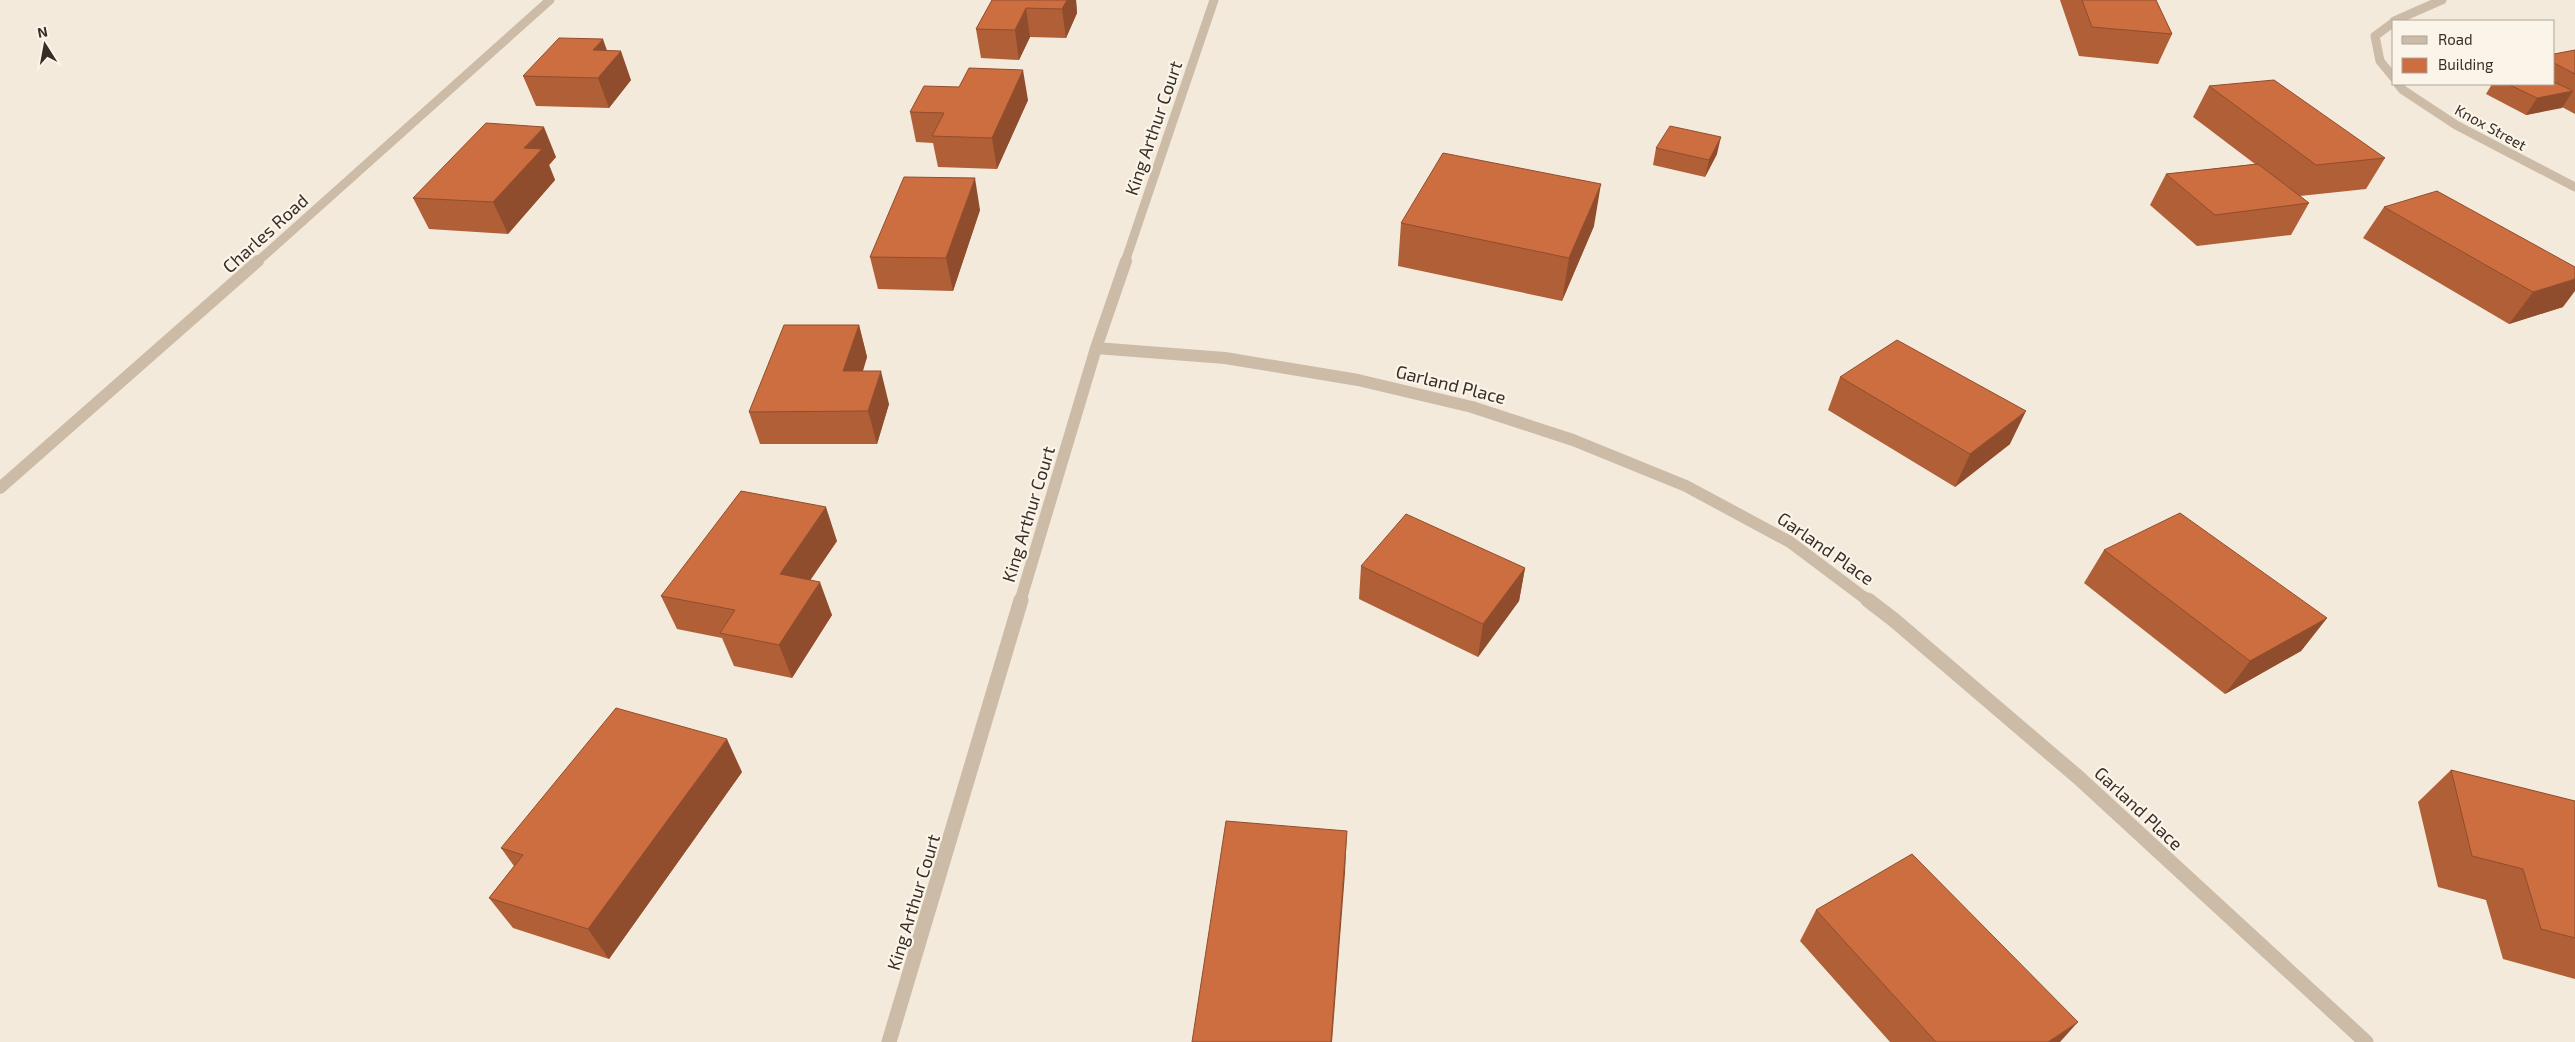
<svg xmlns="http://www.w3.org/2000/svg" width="2575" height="1042" font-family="'Exo 2',sans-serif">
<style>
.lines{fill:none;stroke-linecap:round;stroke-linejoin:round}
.minor-far2{stroke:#ccbba6;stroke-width:9}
.minor-far1{stroke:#ccbba6;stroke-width:12}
.minor{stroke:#ccbba6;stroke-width:15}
.tertiary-far1{stroke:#ccbba6;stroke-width:9}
.tertiary{stroke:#ccbba6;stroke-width:12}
.wall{fill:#b05f37}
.shaded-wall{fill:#904d2d}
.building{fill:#cd6e40;stroke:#904d2d}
.labels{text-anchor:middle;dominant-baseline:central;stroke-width:4.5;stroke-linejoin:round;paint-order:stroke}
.far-street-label{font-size:15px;fill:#382e28;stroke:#fbf4e8}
.street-label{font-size:18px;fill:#382e28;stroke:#fbf4e8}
</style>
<rect width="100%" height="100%" fill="#f3eadb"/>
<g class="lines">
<path class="minor-far2" d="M2394,21L2442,0
M2394,22L2375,36L2380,61L2394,78
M2398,84L2403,90L2456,125L2575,187
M1125,262L1214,0"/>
<path class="minor-far1" d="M1096,348L1225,358L1358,380L1472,407L1573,440L1686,486L1790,542L1870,602
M1020,602L1096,348L1126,261"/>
<path class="minor" d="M1868,600L1894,620L2079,778L2366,1042
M889,1042L1021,600"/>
<path class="tertiary-far1" d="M257,262L550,0"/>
<path class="tertiary" d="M0,488L258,261"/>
</g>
<path class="wall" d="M992,0H1076L1077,13L1066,38L1030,37L1019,60L981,58L976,29Z
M2060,0H2156L2172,34L2158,64L2079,56Z
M607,50L631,80L609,108L536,106L523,76Z
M2575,50V114L2562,107L2526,115L2486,94L2492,84H2554V54Z
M2209,86L2385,158L2366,189L2300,196L2309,203L2291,235L2197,246L2150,205L2166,174L2255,164L2193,117Z
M1028,100L997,169L938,167L933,143L916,142L910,112Z
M1656,148L1717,154L1705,177L1653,165Z
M556,157L549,165L555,180L508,234L429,229L413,198Z
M2384,207L2563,307L2509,324L2363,238Z
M980,210L953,291L878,289L870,257Z
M1401,223L1594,226L1562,301L1398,266Z
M859,325L867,357L863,371L889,404L877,444H760L749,412Z
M1840,377L2010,444L1955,487L1828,410Z
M837,541L810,580L832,615L792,678L734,666L722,638L677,629L661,596Z
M2104,550L2327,618L2301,651L2225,694L2084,583Z
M1361,566L1525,568L1519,601L1478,657L1359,599Z
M2451,770L2575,801V979L2503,959L2486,900L2438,887L2418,802Z
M742,772L609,959L513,928L489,898L514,866L501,848Z
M1816,910L2060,1042H1890L1800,941Z"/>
<path class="shaded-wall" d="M1067,0H1076L1077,13L1066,38L1062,9Z
M1026,8L1030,37L1019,60L1015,30Z
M603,39L611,62L621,51L631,80L609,108L598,78L593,50Z
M1023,70L1028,100L997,169L992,138Z
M2573,91L2562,108L2526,115L2537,98Z
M544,127L556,157L549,165L555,180L508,234L493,202L524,148Z
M1721,137L1717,154L1705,177L1709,160Z
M975,178L980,210L953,291L946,258Z
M1601,184L1594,226L1562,301L1569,258Z
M2575,279V291L2563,307L2509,324L2533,292Z
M859,325L867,357L852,404L843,371Z
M881,371L889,404L877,444L868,411Z
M2026,411L2010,444L1955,487L1970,454Z
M826,507L837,541L792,607L780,574Z
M1525,568L1519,601L1478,657L1483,624Z
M820,582L832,615L792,678L779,645Z
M2327,618L2301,651L2225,694L2250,661Z
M727,739L742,772L609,959L588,929Z
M1347,831L1345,873L1332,1042H1331Z
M2078,1022L2060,1042H2048Z"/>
<path class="building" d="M992,0H1067L1062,9L1026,8L1015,30L976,29Z
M2082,0H2156L2172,34L2092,27Z
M559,38L603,39L593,50L621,51L598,78L523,76Z
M2575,50V74L2554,63V54Z
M969,68L1023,70L992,138L932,136L944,113L910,112L924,86L959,87Z
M2274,80L2385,158L2316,165L2209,86Z
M2554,82L2573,91L2537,98L2508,84H2554Z
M486,123L544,127L524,148L542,149L493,202L413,198Z
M1670,126L1721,137L1709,160L1656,148Z
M1443,153L1601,184L1569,258L1401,223Z
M2258,164L2309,203L2215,215L2166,174Z
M904,177L975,178L946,258L870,257Z
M2437,191L2575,267V279L2533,292L2384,207Z
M784,325H859L843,371H881L868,411L749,412Z
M1897,340L2026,411L1970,454L1840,377Z
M741,491L826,507L780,574L820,582L779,645L720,633L735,610L661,596Z
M2180,513L2327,618L2250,661L2104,550Z
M1406,514L1525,568L1483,624L1361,566Z
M616,708L727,739L588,929L489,898L523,855L501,848Z
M2451,770L2575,801V938L2541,929L2523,869L2472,856Z
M1226,821L1347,831L1331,1042H1192Z
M1912,854L2078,1022L2048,1042H1936L1816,910Z"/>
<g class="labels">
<g class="far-street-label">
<text transform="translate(2491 127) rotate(29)">Knox Street</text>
</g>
<g class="street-label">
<text transform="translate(1153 128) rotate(-71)">King Arthur Court</text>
<text transform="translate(265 233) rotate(-42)">Charles Road</text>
<text transform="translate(1451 384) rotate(14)">Garland Place</text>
<text transform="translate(1028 514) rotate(-73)">King Arthur Court</text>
<text transform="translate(1826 548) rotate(35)">Garland Place</text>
<text transform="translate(2139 808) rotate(43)">Garland Place</text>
<text transform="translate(913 902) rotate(-73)">King Arthur Court</text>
</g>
</g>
<rect x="2392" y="20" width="162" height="65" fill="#fbf4e8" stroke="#ada59b"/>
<rect x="2402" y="36" width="25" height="8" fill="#ccbba6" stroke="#ada59b"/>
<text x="2438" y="45" font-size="15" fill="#382e28">Road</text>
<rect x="2402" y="58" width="25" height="15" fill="#cd6e40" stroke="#ada59b"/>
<text x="2438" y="70" font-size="15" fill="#382e28">Building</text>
<g transform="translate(45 45) rotate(349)" stroke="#fbf4e8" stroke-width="4" paint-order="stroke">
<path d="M0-4L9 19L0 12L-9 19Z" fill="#382e28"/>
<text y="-8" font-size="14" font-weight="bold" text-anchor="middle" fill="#382e28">N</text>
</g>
</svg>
